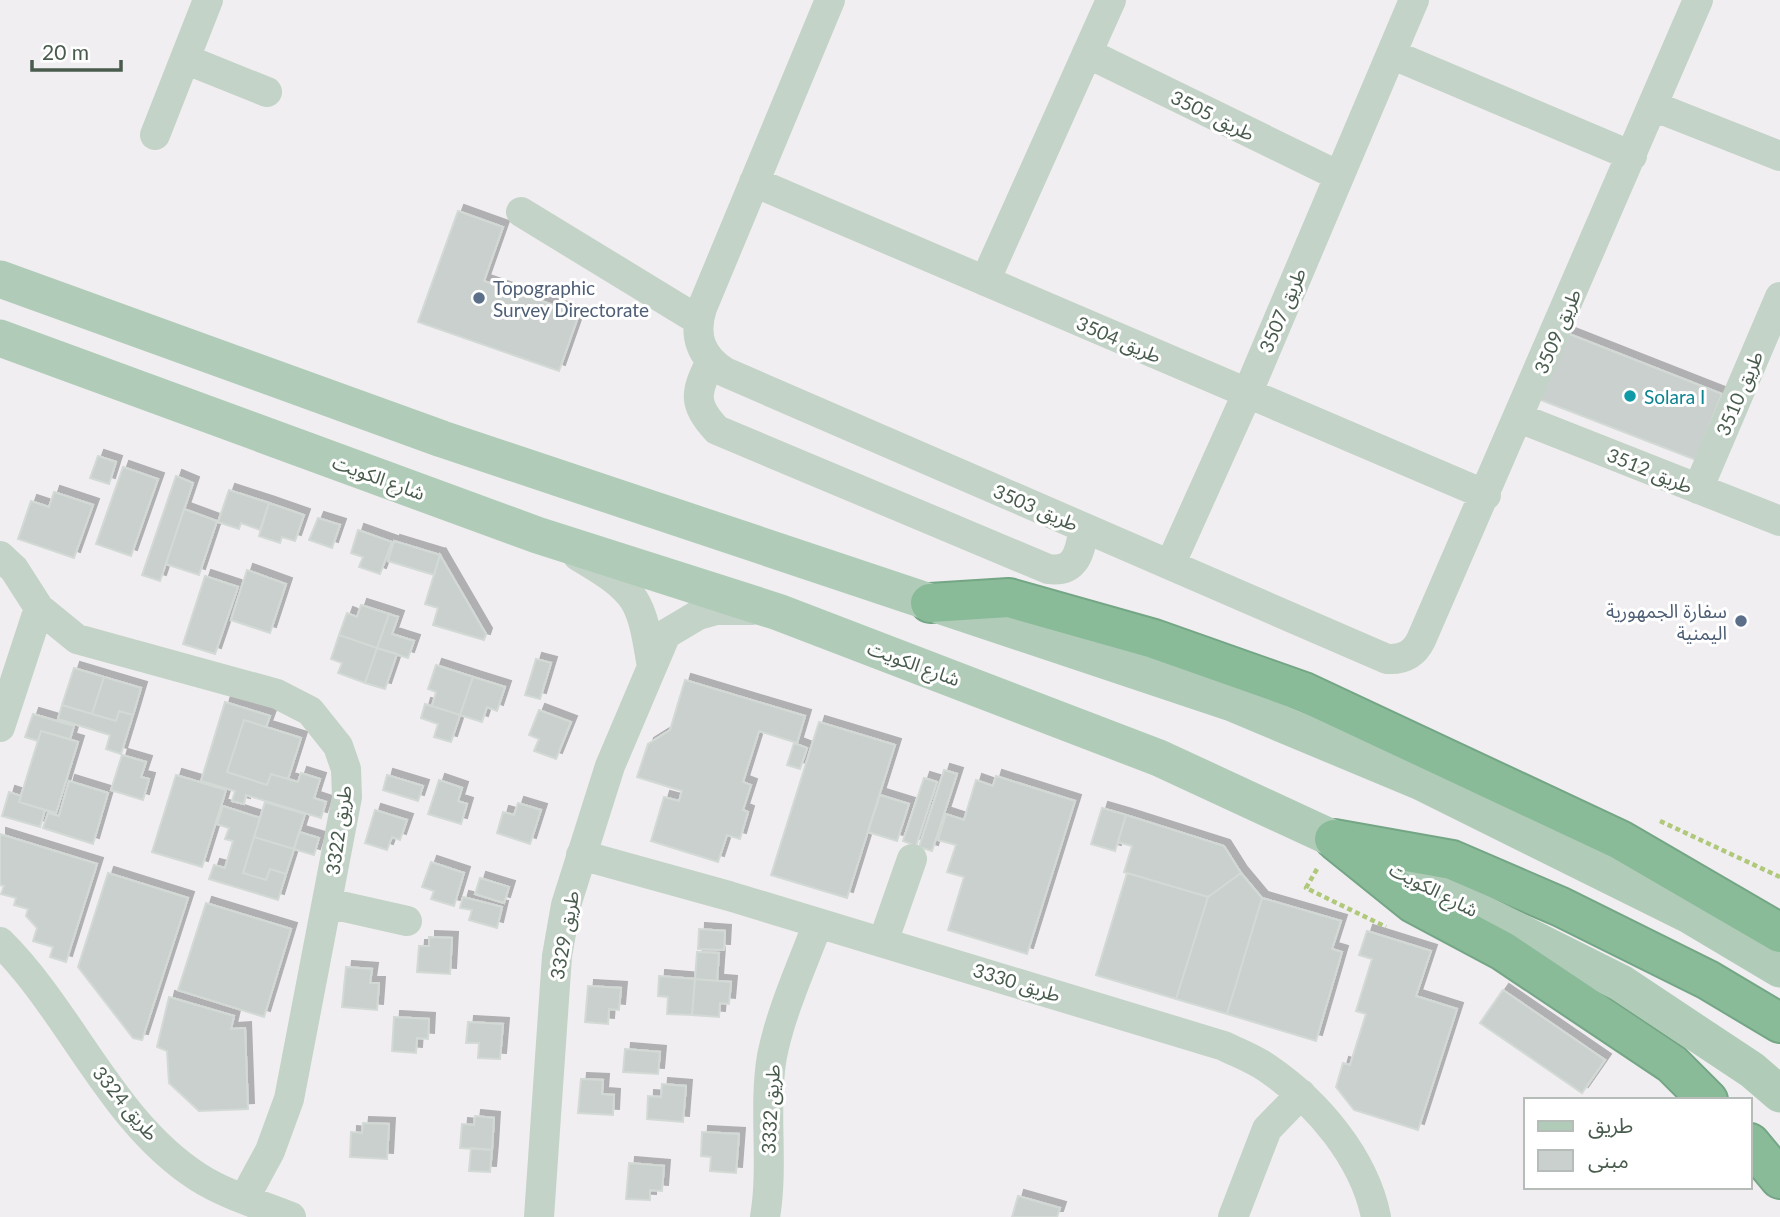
<svg xmlns="http://www.w3.org/2000/svg" width="1780" height="1217" font-family="Lato,'Noto Sans Arabic',sans-serif">
<style>
.building{fill:#c9d0cd;stroke:#d3dad6;stroke-width:2;filter:url(#shadow)}
.lines{fill:none;stroke-linecap:round;stroke-linejoin:round}
.highway-casing{stroke:#74a685;stroke-width:42}
.path{stroke:#afc879;stroke-width:4.5;stroke-dasharray:5 3.5;stroke-linecap:butt}
.minor{stroke:#c3d3c7;stroke-width:30}
.major{stroke:#b0ccb8;stroke-width:37}
.highway{stroke:#89bb99;stroke-width:38}
.service-dot{fill:#5c6f8a;stroke:#fff;stroke-width:2.5}
.culture-dot{fill:#0f9aa8;stroke:#fff;stroke-width:2.5}
.labels{text-anchor:middle;dominant-baseline:central;stroke-width:6;stroke-linejoin:round;paint-order:stroke}
.street-label{font-size:19px;fill:#485b4d;stroke:#fff}
.service-label{font-size:19px;fill:#4e5e75;stroke:#fff;text-anchor:start}
.culture-label{font-size:19px;fill:#0d838f;stroke:#fff;text-anchor:start}
</style>
<defs>
<filter id="shadow"><feDropShadow dx="6" dy="-6" stdDeviation="0" flood-color="#0004"/></filter>
</defs>
<rect width="100%" height="100%" fill="#f0eef1"/>
<path class="building" d="M458,211L503,227L484,281L579,314L559,371L418,322Z
M1564,332L1722,394L1696,460L1538,399Z
M98,456L116,462L109,484L90,478Z
M123,467L158,479L131,556L96,544Z
M176,476L193,483L160,581L142,575Z
M229,490L269,503L260,530L241,523L239,529L218,522Z
M54,492L93,505L74,558L18,539L31,501L49,507Z
M269,503L304,515L295,541L282,537L280,543L259,536Z
M184,509L217,521L199,575L166,564Z
M318,518L340,525L332,548L309,540Z
M358,530L392,542L380,574L359,567L363,557L351,553Z
M394,541L440,555L434,575L388,561Z
M440,555L486,634L484,640L433,625L438,608L425,604Z
M247,570L286,584L270,633L231,620Z
M205,576L238,587L215,654L183,644Z
M361,605L389,614L377,648L339,635L347,613L357,617Z
M389,614L398,617L392,634L414,641L408,658L377,648Z
M339,635L377,648L365,683L338,673L342,663L331,659Z
M377,648L397,654L385,689L365,683Z
M536,659L551,663L540,699L525,695Z
M436,665L473,677L460,715L432,706L436,692L428,689Z
M74,668L104,677L92,714L62,705Z
M104,677L141,688L133,715L119,711L116,721L92,714Z
M473,677L505,687L497,711L487,707L482,722L460,715Z
M685,680L805,716L797,743L759,731L743,782L751,785L743,810L748,812L740,839L727,835L718,862L651,841L664,797L679,801L682,791L637,777L648,744L670,730Z
M225,702L270,716L266,727L244,720L227,772L267,785L271,774L298,782L301,773L320,779L314,798L326,802L321,818L246,795L244,804L232,801L235,791L201,781Z
M425,704L460,715L451,742L434,737L438,724L421,718Z
M62,705L116,721L119,711L133,715L121,754L106,749L110,735L58,719Z
M539,710L571,722L556,759L534,751L539,739L529,735Z
M33,714L74,726L70,739L41,731L38,741L25,737Z
M244,720L301,738L288,779L271,774L267,785L227,772Z
M819,722L895,745L847,898L771,875Z
M41,731L78,742L56,813L19,802Z
M794,743L807,748L800,769L787,765Z
M122,755L146,762L141,777L149,779L143,800L111,790Z
M944,770L957,774L932,851L919,847Z
M176,775L226,790L202,867L152,852Z
M387,775L423,786L418,801L383,790Z
M996,776L1075,801L1027,954L948,930L964,877L947,872L956,845L938,840L946,814L964,820L976,780L993,786Z
M924,778L937,782L916,846L903,841Z
M439,780L462,788L458,801L467,804L461,824L428,814Z
M69,781L108,793L93,844L43,828L48,813L59,816Z
M9,792L21,796L19,802L45,810L40,827L2,816Z
M880,795L909,804L897,841L868,832Z
M265,802L305,814L294,849L254,837Z
M518,803L541,810L530,844L497,833L503,812L514,815Z
M223,806L260,818L243,873L266,880L270,869L286,874L278,900L209,879L214,865L225,868L233,841L225,839L229,828L217,824Z
M1102,808L1126,815L1115,851L1091,844Z
M375,810L407,820L400,840L392,837L387,850L365,843Z
M1126,815L1224,846L1241,873L1208,897L1124,872L1132,846L1118,842Z
M299,832L319,838L314,855L294,849Z
M0,834L97,864L66,962L50,957L53,947L33,941L37,928L26,916L28,909L14,905L16,898L1,894L4,886L0,885Z
M254,837L294,849L286,874L270,869L266,880L243,873Z
M431,862L464,873L454,906L431,899L434,891L422,887Z
M108,873L188,898L142,1040L133,1038L78,967Z
M1127,873L1208,897L1176,999L1096,975Z
M1241,873L1262,898L1227,1014L1176,999L1208,897Z
M480,878L509,887L504,903L475,894Z
M463,897L502,907L497,928L469,920L472,910L460,908Z
M1262,898L1341,921L1332,949L1342,952L1316,1041L1227,1014Z
M206,903L291,929L264,1017L178,990Z
M699,929L725,931L724,950L698,949Z
M1367,931L1431,951L1416,996L1457,1009L1418,1130L1354,1110L1336,1087L1343,1063L1350,1065L1366,1014L1356,1011L1372,959L1359,955Z
M429,937L452,938L450,974L417,972L419,946H429Z
M697,952L719,953L717,981L695,979Z
M346,967L372,969L370,983H379L377,1010L342,1007Z
M659,976L695,979L692,1015L667,1014L668,997L658,996Z
M695,979L731,982L729,1004L720,1003L719,1017L692,1015Z
M588,986L621,988L619,1010L609,1009L608,1024L585,1022Z
M1503,990L1605,1060L1582,1093L1480,1023Z
M169,997L234,1016L231,1029L245,1028L248,1109L199,1111L169,1083L167,1051L157,1047Z
M394,1017L429,1019L428,1039L417,1038L416,1053L392,1051Z
M468,1022L503,1024L500,1059L478,1058L479,1043H466Z
M625,1049L660,1052L658,1074L623,1072Z
M581,1079L603,1080L602,1094L614,1095L613,1115L578,1113Z
M662,1084L686,1086L683,1122L647,1119L648,1096L661,1097Z
M475,1116L494,1118L492,1150L460,1148L462,1124L474,1125Z
M363,1123L389,1124L387,1159L350,1157L351,1132L362,1133Z
M702,1132L739,1134L736,1173L710,1171L711,1157L701,1156Z
M471,1148L492,1150L490,1172L469,1171Z
M629,1163L664,1166L662,1191L650,1190V1200L626,1199Z
M1018,1196L1060,1208L1057,1217H1012Z"/>
<g class="lines">
<defs>
<path id="highway" d="M930,603L1009,598L1154,639L1304,692L1620,840L1780,933
M1334,839L1452,860L1561,907L1708,980L1780,1023
M1336,841L1413,903L1503,951L1672,1064L1708,1100
M1750,1143L1780,1179"/>
</defs>
<use href="#highway" class="highway-casing"/>
<path class="path" d="M1660,821L1780,877
M1317,869L1306,888L1386,927"/>
<path class="minor" d="M830,0L702,308C693,336 701,357 725,372L1387,659C1403,660 1414,654 1421,640L1698,0
M1087,53L1339,176
M1391,54L1632,156
M185,59L267,92
M1653,106L1780,156
M155,135L208,0
M754,182L1486,495
M521,212L698,320
M985,281L1111,0
M710,363C695,393 693,405 717,430L1048,569C1077,573 1080,551 1084,528
M1519,418L1780,521
M1698,489L1780,297
M0,556L14,569L39,608L77,639L277,694L310,711L338,746L346,769L347,797L289,1099L270,1151L244,1199
M578,556C639,592 641,599 652,667
M1170,565L1247,394L1414,0
M0,727L39,608
M581,855L729,896L1224,1046C1238,1053 1254,1059 1267,1068C1317,1102 1364,1157 1376,1217
M327,903L407,921
M0,942C72,1013 111,1121 198,1177C226,1195 261,1205 291,1217
M883,942L912,859
M539,1217L557,956L566,905L610,766L666,634L698,615L716,610H753
M765,1217C774,1164 763,1109 772,1056C781,1011 802,966 818,923
M1233,1217L1267,1129L1301,1094"/>
<path class="major" d="M0,279L442,439L1232,703L1421,782L1691,916L1780,969
M0,338L537,535L778,612L1159,758L1334,839L1621,983L1752,1070L1780,1094"/>
<use href="#highway" class="highway"/>
</g>
<g class="service-dot">
<circle cx="479" cy="298" r="7"/>
<circle cx="1741" cy="621" r="7"/>
</g>
<circle class="culture-dot" cx="1630" cy="396" r="7"/>
<g class="labels">
<g class="street-label">
<text transform="translate(1213 115) rotate(26)">طريق 3505</text>
<text transform="translate(1282 310) rotate(-67)">طريق 3507</text>
<text transform="translate(1557 331) rotate(-67)">طريق 3509</text>
<text transform="translate(1119 339) rotate(23)">طريق 3504</text>
<text transform="translate(1739 393) rotate(-67)">طريق 3510</text>
<text transform="translate(1650 470) rotate(22)">طريق 3512</text>
<text transform="translate(379 477) rotate(20)">شارع الكويت</text>
<text transform="translate(1036 507) rotate(23)">طريق 3503</text>
<text transform="translate(914 663) rotate(20)">شارع الكويت</text>
<text transform="translate(338 830) rotate(-82)">طريق 3322</text>
<text transform="translate(1434 889) rotate(27)">شارع الكويت</text>
<text transform="translate(564 935) rotate(-80)">طريق 3329</text>
<text transform="translate(1017 982) rotate(17)">طريق 3330</text>
<text transform="translate(126 1103) rotate(50)">طريق 3324</text>
<text transform="translate(770 1109) rotate(-87)">طريق 3332</text>
</g>
<g class="service-label">
<text x="493" y="287">Topographic<tspan x="493" dy="22">Survey Directorate</tspan></text>
<text x="1727" y="610" text-anchor="end">سفارة الجمهورية<tspan x="1727" dy="22">اليمنية</tspan></text>
</g>
<g class="culture-label">
<text x="1644" y="396">Solara I</text>
</g>
</g>
<rect x="1524" y="1098" width="228" height="91" fill="#ffffff" stroke="#b6bdb8" stroke-width="2"/>
<rect x="1538" y="1121" width="35" height="10" fill="#b0ccb8" stroke="#b6bdb8" stroke-width="2"/>
<text x="1588" y="1133" font-size="21" fill="#485b4d">طريق</text>
<rect x="1538" y="1150" width="35" height="21" fill="#c9d0cd" stroke="#b6bdb8" stroke-width="2"/>
<text x="1588" y="1168" font-size="21" fill="#485b4d">مبنى</text>
<path d="M32 60v10h89v-10" fill="none" stroke="#485b4d" stroke-width="3.5"/>
<text x="42" y="60" font-size="21" fill="#485b4d" stroke="#ffffff" stroke-width="5" paint-order="stroke">20 m</text>
</svg>
